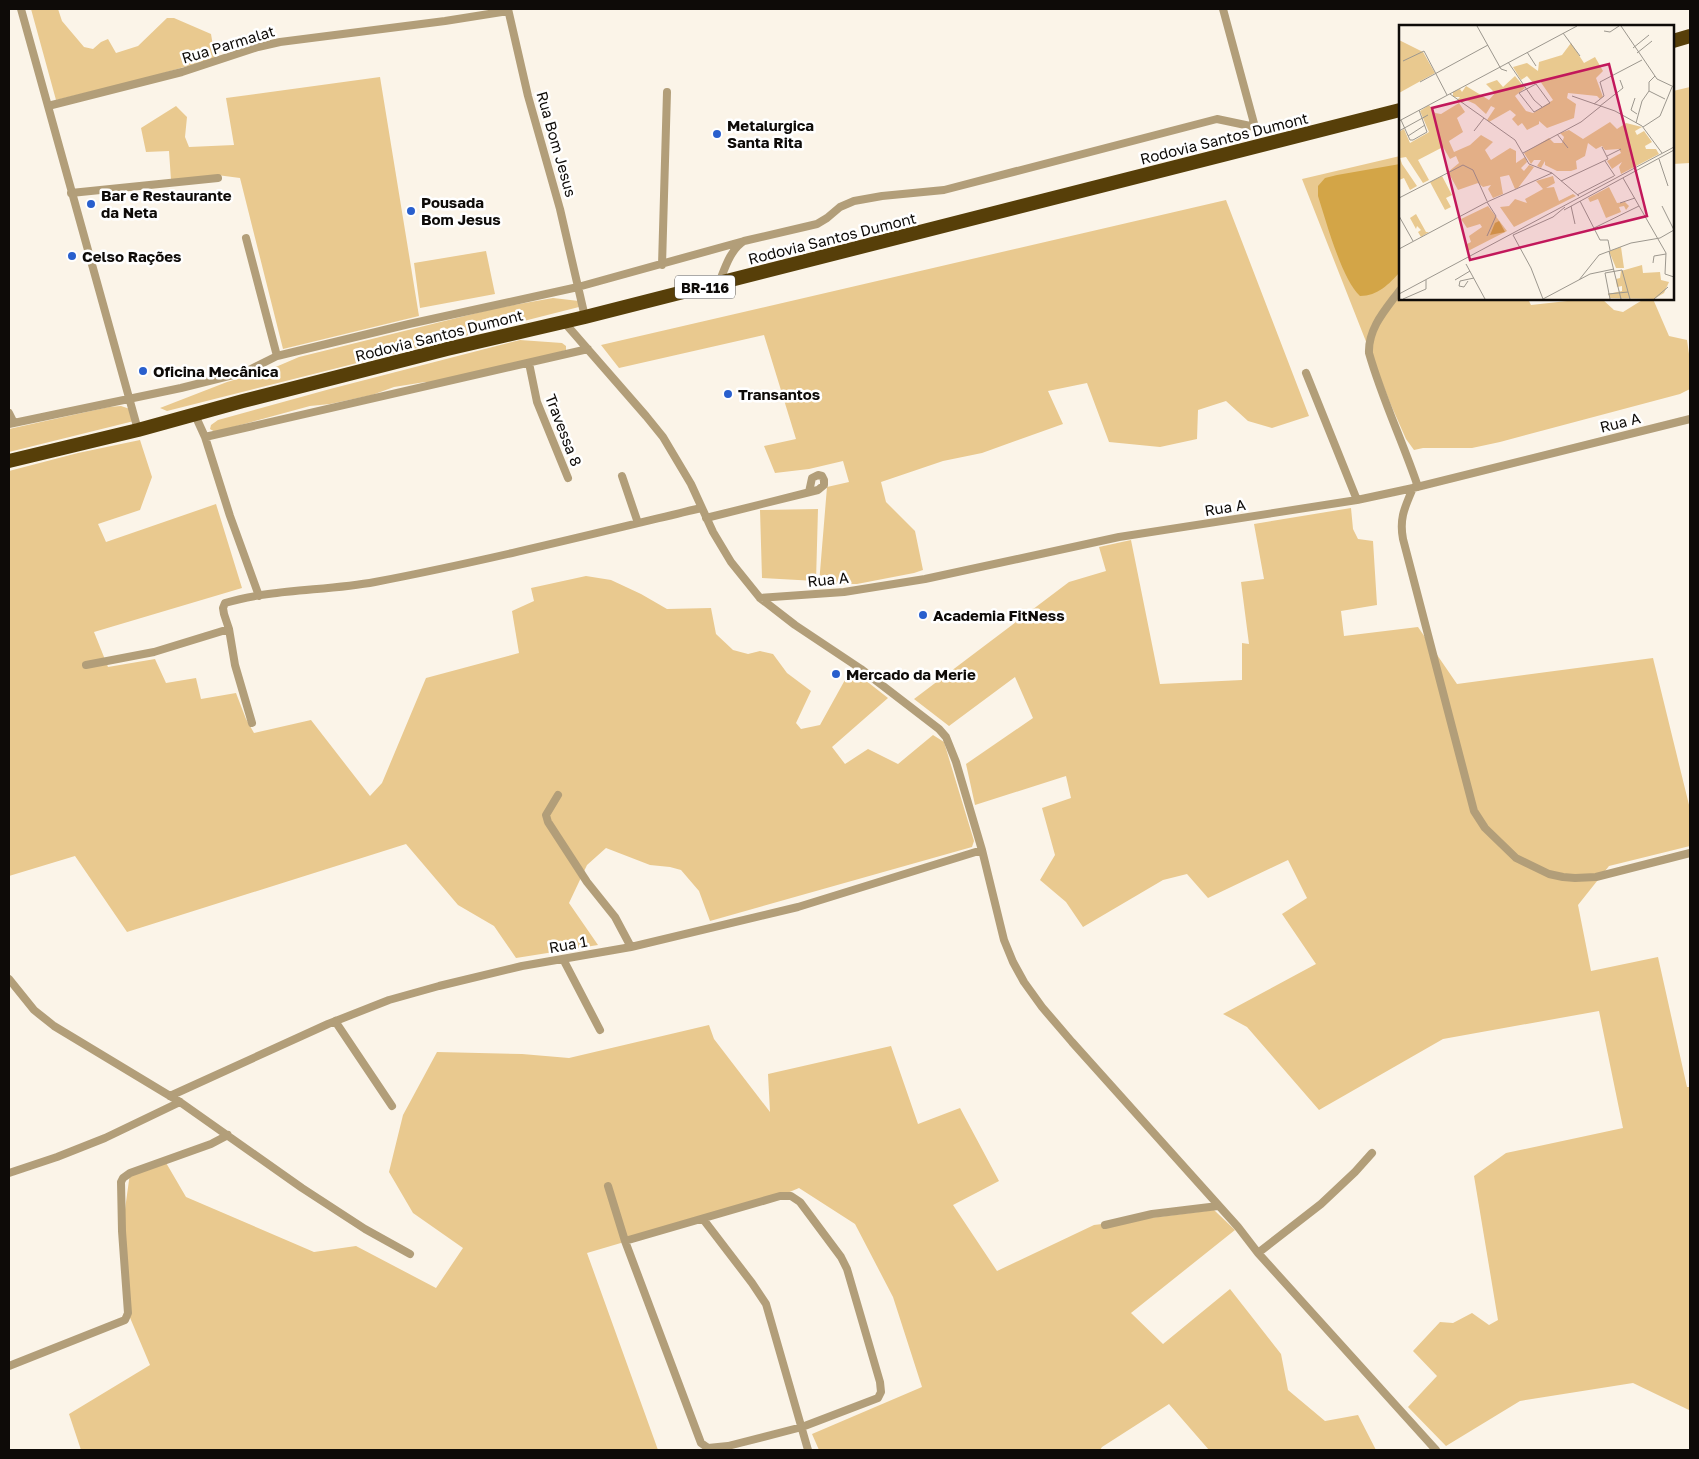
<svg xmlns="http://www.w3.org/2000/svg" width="1699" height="1459" font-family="'Golos Text',sans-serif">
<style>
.green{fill:#e9c98f}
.water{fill:#d3a547}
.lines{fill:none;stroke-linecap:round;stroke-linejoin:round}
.street{stroke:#b29e79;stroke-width:8}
.highway{stroke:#573f09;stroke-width:14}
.poi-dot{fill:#295fcd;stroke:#fff;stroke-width:2}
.labels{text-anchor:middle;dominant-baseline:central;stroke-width:5;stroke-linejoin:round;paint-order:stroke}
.shield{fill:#fff;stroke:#565452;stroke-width:1}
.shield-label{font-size:14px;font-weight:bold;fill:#0e0b08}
.street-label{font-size:15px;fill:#0e0b08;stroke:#fff}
.poi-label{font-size:15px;font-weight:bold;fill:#0e0b08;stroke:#fff;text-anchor:start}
.inset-road{fill:none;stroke:#9c978e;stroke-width:1}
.view{fill:#c2185b;fill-opacity:0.15;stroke:#c2185b;stroke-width:2.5}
.inset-edge{fill:none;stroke:#0e0b08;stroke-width:2.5}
</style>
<rect width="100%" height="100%" fill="#fbf4e8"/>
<path class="green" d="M31,9H58L62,21L84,47L93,49L101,42L108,39L116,53L138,46L167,18H174L211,34L215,58L143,79L56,100Z
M380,77L419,316L283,349L240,178L217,175L171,180L169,151L146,152L141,128L176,106L187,117L185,137L189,147L234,145L226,98Z
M1690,87V163L1673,164V91Z
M1400,156V299H1528L1531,305L1576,300L1602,299L1614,310L1623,312L1644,299H1653L1669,336L1687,340L1690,361V389L1680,394L1500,442L1472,448H1423L1414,450L1406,439L1391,405L1302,179Z
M1226,200L1309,416L1272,428L1248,421L1226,401L1198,410L1197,439L1160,447L1109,442L1087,383L1048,391L1063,424L982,453L943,461L881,482L886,502L915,531L923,570L914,573L857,584H819L827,487L849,482L843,461L809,469L775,473L764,446L796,439L764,335L619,368L601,345Z
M486,251L495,294L420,308L414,263Z
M553,298L579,301V307L167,411L160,408L227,382L271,369L299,357L497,308Z
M520,340L562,343L566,346V350L532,361L432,383L425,382L394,387L372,395L330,404L310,406L215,432L210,429L211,425L218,420L330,389Z
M121,406L130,409L134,421L9,452V429L109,407Z
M140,440L152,477L140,510L98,524L106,542L216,504L242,588L94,632L108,667L155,659L166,683L196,678L201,699L236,693L246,719L254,733L311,720L370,796L382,783L426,678L519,653L512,611L534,601L531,588L586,576L611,580L641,594L667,609L711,608L716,634L733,650L748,654L760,651L773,654L787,673L811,691L796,723L801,729L820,725L851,669L888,698L832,747L845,764L868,749L898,764L933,735L944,742L974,841L972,847L710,921L699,891L681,870L670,867L650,865L606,848L587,865L569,903L598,945L516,958L494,926L458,905L406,844L127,932L75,856L9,876V471L78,453Z
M1351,508L1353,529L1358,539L1373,541L1377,605L1341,611L1344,636L1418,627L1457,684L1653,658L1690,809V846L1609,866L1578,905L1591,971L1658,957L1687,1087H1690V1413L1689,1410L1633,1383L1520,1401L1446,1446L1408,1407L1437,1376L1413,1351L1440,1322L1453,1323L1472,1313L1489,1325L1498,1320L1474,1176L1506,1153L1623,1128L1599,1011L1443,1039L1319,1110L1247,1027L1223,1014L1316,964L1282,914L1307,898L1288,860L1208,898L1187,874L1163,880L1083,927L1066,902L1040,880L1055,855L1042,808L1071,798L1066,776L975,805L966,764L1033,718L1015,677L949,726L914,699L1069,582L1106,571L1099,547L1131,540L1160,684L1242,680V643L1249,644L1241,582L1264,579L1254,524Z
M818,509L816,581L762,578L760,510Z
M709,1025L714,1039L770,1112L768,1074L891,1046L918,1124L960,1108L999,1181L953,1205L997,1271L1094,1225L1214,1210L1235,1230L1131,1313L1163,1344L1230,1289L1281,1354L1288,1390L1325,1421L1358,1415L1376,1450H1209L1169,1404L1102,1447L1100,1450H819L812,1434L922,1387L893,1297L855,1224L799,1188L780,1196L587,1253L658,1450H81L69,1414L150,1365L128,1313L122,1231L130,1173L165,1161L186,1197L314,1252L356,1246L436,1288L463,1248L413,1213L389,1172L403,1115L437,1052L522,1054L569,1058Z"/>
<path class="water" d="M1400,164V272C1389,284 1378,296 1360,296C1342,280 1326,221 1318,196V186L1325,178L1337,175Z"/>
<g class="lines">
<path class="street" d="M21,9L138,430
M508,9L528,96L560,209L585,317
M48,106L182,72L258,47L280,42L445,21L508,11
M71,193L218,178
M246,238L277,356
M662,265L667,92
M719,283C725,268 730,250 744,241L817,224L827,218L840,207L854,201L882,196L944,190L1217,119L1255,127L1223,9
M1400,290C1386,309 1368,328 1369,353C1382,399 1403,442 1418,487
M564,322L646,416L663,437L691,484L713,532L731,562L760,598L795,625L861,669L939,729L946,737L956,762L982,850L1004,940L1013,962L1024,982L1042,1007L1072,1042L1238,1227L1258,1253L1436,1450
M529,363L537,402L568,478
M1306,373L1357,500
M9,413L14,423
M195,415L205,437L230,516L259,596
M9,424L181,388L245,372L277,356L409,324L578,287L744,241
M205,437L588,349
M622,476L638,523
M1413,488C1405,507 1399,518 1403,539L1474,811L1485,828L1516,858L1549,874L1563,877L1575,878L1596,877L1690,853
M706,518L818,490L824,485V480L822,476L818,475L812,478L809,492
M760,598L844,592L925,579L1119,537L1357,500L1413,488L1690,419
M86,665L154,652L229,629
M252,723L235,665L229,629L224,614L223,608L225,603C272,589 326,591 375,582C485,561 593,534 701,508
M558,795L546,815L548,822L587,882L615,917L631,947
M563,959L600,1030
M9,979L34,1010L54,1026L180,1102L302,1188L365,1229L410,1254
M335,1021L392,1106
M170,1096L328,1024L389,1000L439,986L522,966L631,947L798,907L982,850
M9,1173L57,1157L105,1138L180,1102
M608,1186L625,1241
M780,1196H791L800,1202L841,1257L847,1269L880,1382L881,1392L878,1398L802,1427L728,1446L708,1448L701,1443L625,1241Z
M703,1219L752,1283L766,1304L808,1450
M1105,1225L1152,1214L1218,1206
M1258,1253L1321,1204L1355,1172L1372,1153
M9,1366L125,1320L128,1313L122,1231L121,1182L123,1178L130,1173L211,1144L228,1135"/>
<path class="highway" d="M1673,41L1690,36
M9,461L138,430L243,401L447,349L585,317L1400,110"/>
</g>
<g class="poi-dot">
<circle cx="717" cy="134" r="5"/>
<circle cx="91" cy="204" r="5"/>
<circle cx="411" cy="211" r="5"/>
<circle cx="72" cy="256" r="5"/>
<circle cx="143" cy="371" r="5"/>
<circle cx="728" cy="394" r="5"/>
<circle cx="923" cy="615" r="5"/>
<circle cx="836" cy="674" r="5"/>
</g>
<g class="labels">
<rect class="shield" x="675" y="275.5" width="60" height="23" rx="4"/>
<g class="shield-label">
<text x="705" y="287">BR-116</text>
</g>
<g class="street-label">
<text transform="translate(228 44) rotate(-17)">Rua Parmalat</text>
<text transform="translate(1224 138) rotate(-14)">Rodovia Santos Dumont</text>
<text transform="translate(557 144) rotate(74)">Rua Bom Jesus</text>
<text transform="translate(832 238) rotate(-14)">Rodovia Santos Dumont</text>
<text transform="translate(439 335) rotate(-14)">Rodovia Santos Dumont</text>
<text transform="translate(1620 422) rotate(-14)">Rua A</text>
<text transform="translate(564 430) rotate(69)">Travessa 8</text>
<text transform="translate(1225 507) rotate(-9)">Rua A</text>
<text transform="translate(828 579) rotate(-6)">Rua A</text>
<text transform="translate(568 944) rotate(-10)">Rua 1</text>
</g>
<g class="poi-label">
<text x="727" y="125">Metalurgica<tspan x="727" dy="17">Santa Rita</tspan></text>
<text x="101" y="195">Bar e Restaurante<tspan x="101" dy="17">da Neta</tspan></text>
<text x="421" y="202">Pousada<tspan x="421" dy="17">Bom Jesus</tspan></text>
<text x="82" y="256">Celso Rações</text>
<text x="153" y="371">Oficina Mecânica</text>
<text x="738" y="394">Transantos</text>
<text x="933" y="615">Academia FitNess</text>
<text x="846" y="674">Mercado da Merie</text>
</g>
</g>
<g transform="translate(1399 25)">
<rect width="275" height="275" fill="#fbf4e8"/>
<path d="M0,15L24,27L36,48L0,68ZM172,18L185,38L196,32L204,46L197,53L204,72L201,74L198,71L169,68L168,73L177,79L175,93L148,103L140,96V99L128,105L123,98L119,101L113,94L117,90L111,85L90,97L88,95L96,83L92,81L87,89L76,79L67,75L63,78L58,75L61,72H54V67L61,64L63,67L67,61L90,75L96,68L87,59L98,55L104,62L116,51L126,63L116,71L127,86L134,88L154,75L141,56L135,59L128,51L122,55L114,42L128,38L139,46L140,37L163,30ZM60,78L66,87L58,93L64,107L50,116L55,127L71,120L82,110L94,117L86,125L92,135L111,123L117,126V138L126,132L128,137L122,143L125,146L130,140L135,142L119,163L116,164L110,150L101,152L104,169L94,173L89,164L92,160L84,162L79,158L59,165L49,147L60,138L57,131L51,134L44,122L19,135L30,155L24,158L7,132L1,133L3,139L18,161L11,165L5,153L0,155V107L5,104L11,118L30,107L21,86L30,80L36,88L42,89ZM211,97L218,104L227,98L243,102L236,106L238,110L245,106L253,117L246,121L247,124H257L260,129L222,149L220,142L223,137L213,144L208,136L222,128L220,124L206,125L203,121L197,124L189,118L186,131L177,136L178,144L172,146H158L146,140V136L142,143L138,141L142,135H135L132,139L125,128L150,113L155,118H163L165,112L161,108L170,105L184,114ZM43,151L53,170L47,173L52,182L46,185L31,157ZM154,151L156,158L147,163L155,162L160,176L174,169L177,171L115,202L101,182L110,181L116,174L128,178L126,174L144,164L137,156ZM210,162L218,178L226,177L230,181L227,185L225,181L220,182L222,187L207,193L199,174L191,177L189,173ZM89,181L108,206L69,226L66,220L72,217L70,211L83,202L81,199L68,203L62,194ZM17,189L27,207H30L22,212L19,207L22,205L18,201L17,204L11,193ZM222,222L225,243H217L210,226ZM243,240L244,248L261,247L262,255L270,257L265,268L255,274L211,273L209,269L223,266V261L218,262L217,254L221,253L222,246Z" fill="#e9c98f"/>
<path d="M100,196L106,207L91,210L96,198Z" fill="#d3a547"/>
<path class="inset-road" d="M78,1L102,44L108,46M222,1L258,54L275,62M205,6L211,7L220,1M164,8L181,31M234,23L250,10M128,27L137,41M238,28L253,16M4,36L25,26L48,70M109,37L135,75L143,82M256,51L250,57V66L266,74M21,57L89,20M137,59L151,78L135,87L120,68ZM51,69L116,115L130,139L153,148L180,171M173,71L216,86L243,101L263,128M236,73L232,85L238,89M195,79L205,71L201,57L243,35M201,81L224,63L221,55M2,95L11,115H14L28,107L20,85M0,96L178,1M237,98L243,76L250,66M244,102L261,91L273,62M0,106L29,90M75,106L85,93M158,109L169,123M9,111L26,100M124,128L182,97L202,81M208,131L222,124M260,134L269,161M206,136L216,151M224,153L267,228L266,249L275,252M162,156L209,134L203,122M178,170L215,151M0,173L64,140L74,145L88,176M181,176L201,215H209L211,225M88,177L97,191L88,211M221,178L236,173M172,181L176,199M263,181L275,205M165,185L275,125M0,191L14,216M195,203L240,181M0,224L88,177L153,148M210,226L222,274M254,238L255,231L267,229M67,239L86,274M56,255L71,246M180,255L200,230L232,218L261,213L275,205M69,256L65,262L60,261L61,256L75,253M0,269L275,122M209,269L229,267M4,274L27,264V255M144,274L132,243L114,210L154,192L166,182M144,274L191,249L215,244M211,274L206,248L223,245L231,274M255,274L269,262"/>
<path class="view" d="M210,39L248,191L71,235L33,83Z"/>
<rect width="275" height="275" class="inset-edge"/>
</g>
<rect width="1699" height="1459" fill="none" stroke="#0e0b08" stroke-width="20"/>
</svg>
